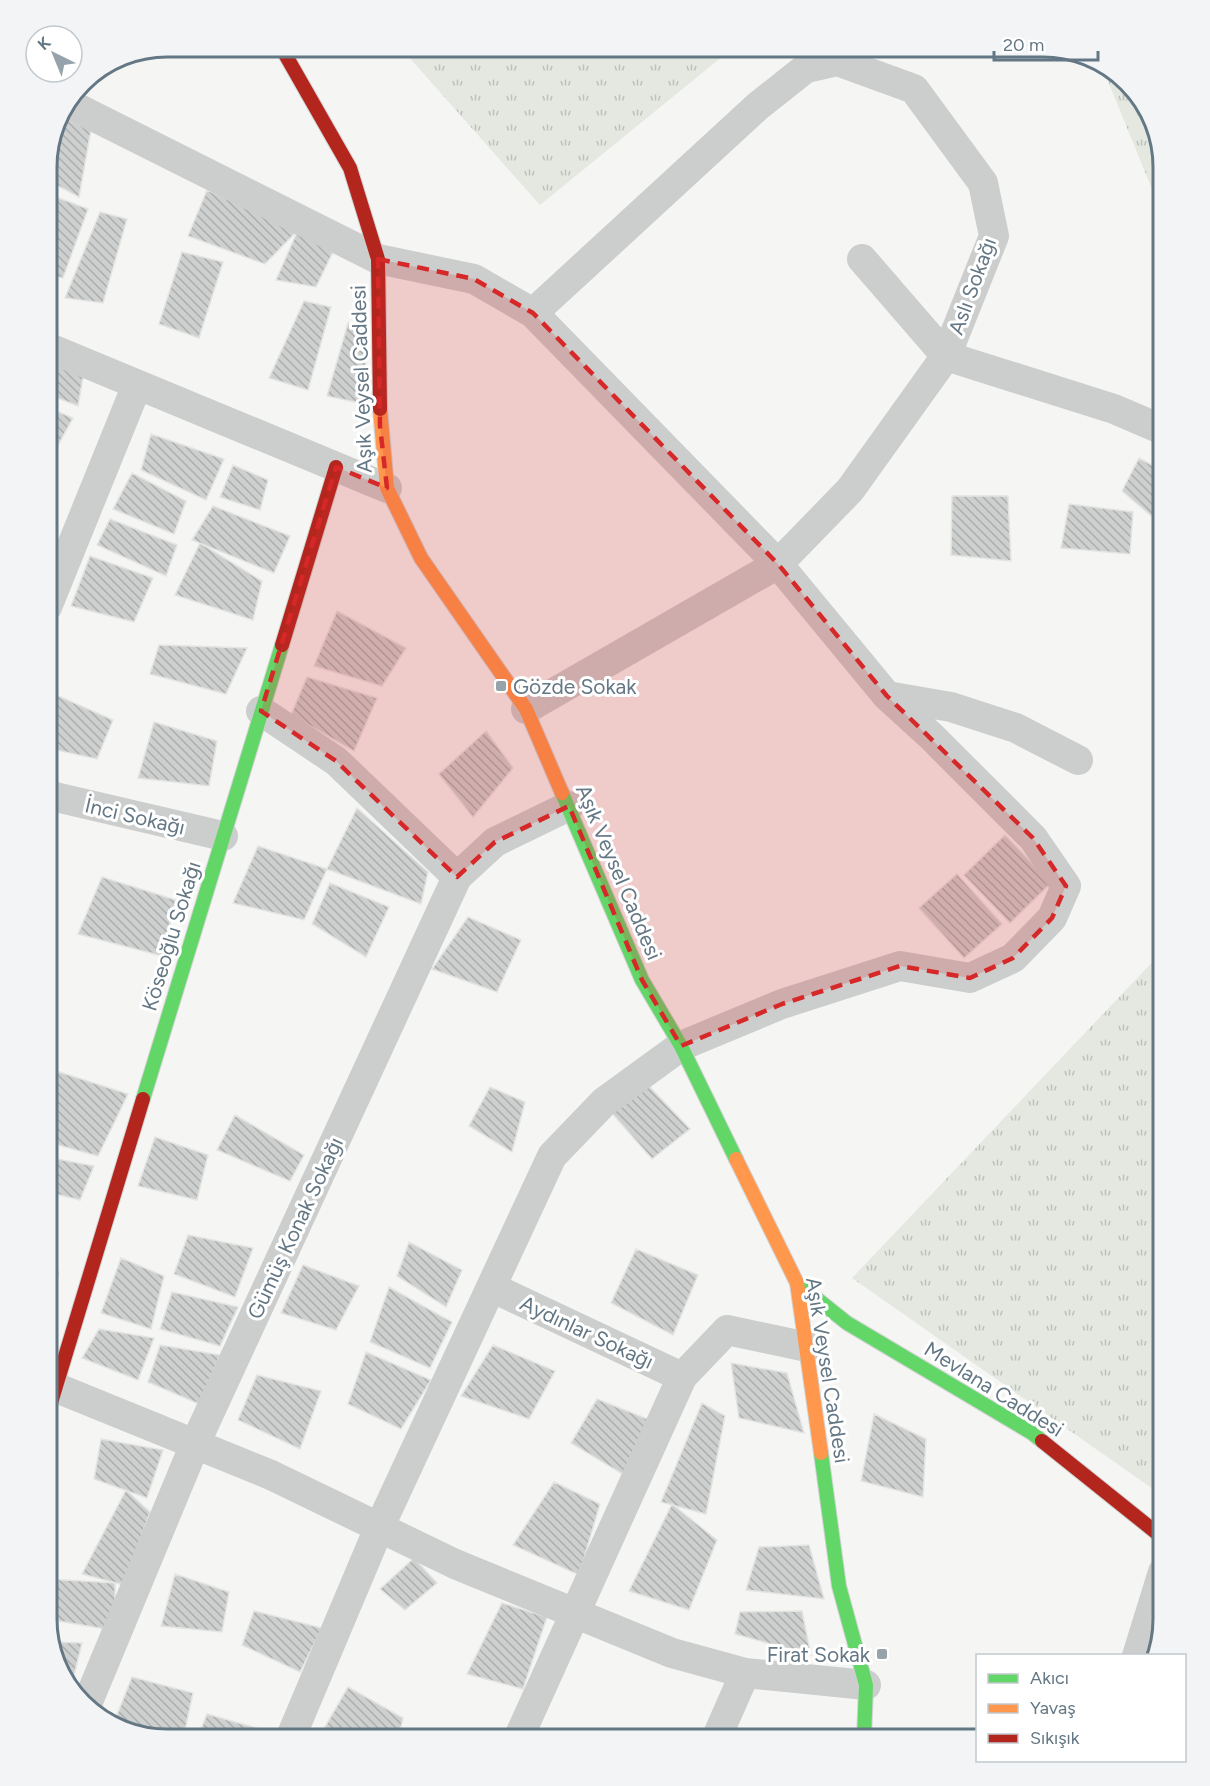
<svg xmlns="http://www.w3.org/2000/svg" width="1210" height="1786" font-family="Figtree,sans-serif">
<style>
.grass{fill:url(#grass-tufts)}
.building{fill:url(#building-back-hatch);stroke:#e4e4e3;stroke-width:1.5}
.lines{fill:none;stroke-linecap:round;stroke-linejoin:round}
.fast-casing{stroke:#d2d3d4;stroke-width:16}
.slow-casing{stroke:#d2d3d4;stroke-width:16}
.jam-casing{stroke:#d2d3d4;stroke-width:16}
.street{stroke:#cccece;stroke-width:30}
.fast{stroke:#63d668;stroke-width:14}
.slow{stroke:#ff974d;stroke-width:14}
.jam{stroke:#b3261e;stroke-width:14}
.marked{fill:#d62828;fill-opacity:0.2;stroke:#d62828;stroke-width:4.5;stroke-dasharray:12 8;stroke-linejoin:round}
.poi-dot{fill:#97a3ab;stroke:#fff;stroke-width:2}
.labels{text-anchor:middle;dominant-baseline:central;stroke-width:6;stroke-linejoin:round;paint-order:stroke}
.street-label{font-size:21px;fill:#647784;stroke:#fff}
.poi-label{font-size:21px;fill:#647784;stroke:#fff;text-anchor:start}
.rim{fill:none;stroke:#647784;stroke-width:3}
</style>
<defs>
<pattern id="grass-tufts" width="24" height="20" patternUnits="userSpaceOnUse" patternTransform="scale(1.5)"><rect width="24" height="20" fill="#e4e8e1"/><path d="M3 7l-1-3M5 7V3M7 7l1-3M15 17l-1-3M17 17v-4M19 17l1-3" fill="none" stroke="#bcc1bc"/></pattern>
<pattern id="building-back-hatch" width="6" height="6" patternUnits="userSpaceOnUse" patternTransform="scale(1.5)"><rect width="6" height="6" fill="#ced0cf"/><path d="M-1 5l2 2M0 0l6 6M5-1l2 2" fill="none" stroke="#abaeae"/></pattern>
</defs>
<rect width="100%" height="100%" fill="#f5f5f3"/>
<path class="grass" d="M400,47H734L540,205Z
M1101,64L1110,67L1148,107L1163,167V216Z
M1163,951V1496L852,1278Z"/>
<path class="building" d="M59,116L91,130L79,197L47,180V159L56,120Z
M207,190L298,230L265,264L188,236Z
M56,197L88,209L63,278L47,275V234Z
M100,212L127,219L103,303L65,298Z
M298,230L333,252L316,287L276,280Z
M182,252L223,262L199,338L159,324Z
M304,301L331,307L308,390L269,378Z
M348,323L367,329L364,404L327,396Z
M47,357L84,372L78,406L47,394Z
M47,407L73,418L57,447L47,445Z
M151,434L224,459L206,500L141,470Z
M47,456L52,457L47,484Z
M1139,458L1163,471V521L1162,525L1122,491Z
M233,465L268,480L260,510L220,497Z
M132,473L186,501L174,534L113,509Z
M952,496H1008L1011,561L951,555Z
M1069,504L1133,512L1130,554L1061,548Z
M213,506L290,536L274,573L192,540Z
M110,519L177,545L166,576L97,545Z
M200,543L262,581L253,620L175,595Z
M90,556L153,578L134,622L71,606Z
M337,611L406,648L382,686L314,666Z
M159,645L247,648L226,694L150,674Z
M307,677L377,698L354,751L291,715Z
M47,691L113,720L97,759L47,748Z
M154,722L217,741L209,786L138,778Z
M486,731L513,768L473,817L439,774Z
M357,808L428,872L421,904L327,869Z
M1005,835L1051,883L1010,923L964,875Z
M258,846L327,869L304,920L233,903Z
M957,874L1002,924L964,958L919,908Z
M102,877L176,900L162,956L78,934Z
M330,883L389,907L366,957L312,924Z
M468,917L521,940L497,992L432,969Z
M47,1068L128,1094L98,1156L47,1142Z
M648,1085L690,1129L652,1159L610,1111Z
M490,1087L525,1102L512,1152L469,1126Z
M235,1115L304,1155L290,1181L217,1150Z
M155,1137L208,1155L197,1200L138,1186Z
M47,1157L94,1166L80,1200L47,1192Z
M188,1235L253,1248L235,1297L174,1274Z
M409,1242L462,1270L446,1307L397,1276Z
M636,1249L698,1275L673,1335L611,1303Z
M121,1258L164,1276L151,1329L101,1313Z
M303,1265L359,1286L336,1330L281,1313Z
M47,1268L59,1272L51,1307L47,1305Z
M389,1287L452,1322L430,1368L370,1342Z
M172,1292L238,1307L220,1346L160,1329Z
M99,1329L154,1338L138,1380L82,1358Z
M160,1345L220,1355L199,1404L148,1382Z
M493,1345L555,1371L529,1419L461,1396Z
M366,1352L431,1380L401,1429L348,1404Z
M731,1363L787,1373L804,1433L739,1418Z
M257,1375L321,1391L300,1449L238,1420Z
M597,1399L650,1420L624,1475L571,1443Z
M702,1403L725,1416L706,1514L661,1502Z
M874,1414L926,1439L923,1497L861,1481Z
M101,1439L163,1450L147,1498L94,1479Z
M554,1482L600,1504L579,1575L513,1545Z
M126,1490L150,1512L124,1585L82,1574Z
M672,1504L717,1540L689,1610L629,1591Z
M809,1545L824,1599L746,1590L759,1547Z
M414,1558L437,1583L405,1610L380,1589Z
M175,1574L229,1592L222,1632L161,1626Z
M47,1579L115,1583V1637L105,1629L47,1619Z
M502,1603L547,1617L523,1689L467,1674Z
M254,1611L322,1628L300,1672L242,1645Z
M802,1611L811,1655L735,1634L740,1612Z
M57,1642L82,1643L71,1688L62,1679L54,1646Z
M132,1677L193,1693L184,1735L136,1732L113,1725Z
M348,1687L403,1718L398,1739H326L319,1737Z
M207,1714L260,1729L256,1739H197Z"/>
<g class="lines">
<defs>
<path id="fast" d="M562,793L642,980L681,1046L736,1159
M143,1099L282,645
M797,1283L847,1323L1032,1433L1042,1441
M821,1453L839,1586L866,1685L864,1739"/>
<path id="slow" d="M380,409L387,488L421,558L526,709L562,793
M736,1159L797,1283L821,1453"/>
<path id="jam" d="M281,47L350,168L378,259L380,409
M282,645L336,467
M47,1416L143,1099
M1042,1441L1163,1538"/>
</defs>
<use href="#fast" class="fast-casing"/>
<use href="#slow" class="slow-casing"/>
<use href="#jam" class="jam-casing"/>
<path class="street" d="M67,103L378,259L474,279L533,313L778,564L887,696L951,707L1016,728L1078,760
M862,259L946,356L1114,409L1163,430
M47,347L387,488
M47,607L137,385
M526,709L778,564L850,490L946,356L994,236L983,183L914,89L837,61L806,68L758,106L533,313
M261,711L336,761L457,877
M47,795L223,836
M491,1287L682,1377
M47,1384L271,1475L455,1564L672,1653L745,1673L866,1685
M1137,1656L1163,1572
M87,1704L195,1444L457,877L495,842L569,806
M290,1739L379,1528L552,1156L604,1102L681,1046L782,1004L900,966L970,978L1013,958L1052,918L1066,886L1033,838L931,736L887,696
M518,1739L682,1377L727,1330L807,1347
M716,1739L745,1673"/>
<use href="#fast" class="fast"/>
<use href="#slow" class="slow"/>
<use href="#jam" class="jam"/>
</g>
<path class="marked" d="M378,259L474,279L533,313L778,564L887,696L1033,838L1066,886L1052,918L1013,958L970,978L900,966L782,1004L681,1046L642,980L569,806L495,842L457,877L336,761L261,711L336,467L387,488L380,426Z"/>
<g class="poi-dot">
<rect x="495" y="680" width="12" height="12" rx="3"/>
<rect x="876" y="1648" width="12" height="12" rx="3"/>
</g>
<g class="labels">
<g class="street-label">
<text transform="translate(972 286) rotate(-70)">Aslı Sokağı</text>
<text transform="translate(361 379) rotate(-92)">Aşık Veysel Caddesi</text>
<text transform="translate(135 816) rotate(13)">İnci Sokağı</text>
<text transform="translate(619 872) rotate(67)">Aşık Veysel Caddesi</text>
<text transform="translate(171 936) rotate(-73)">Köseoğlu Sokağı</text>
<text transform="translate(295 1228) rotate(-65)">Gümüş Konak Sokağı</text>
<text transform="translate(587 1332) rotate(25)">Aydınlar Sokağı</text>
<text transform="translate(828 1370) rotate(81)">Aşık Veysel Caddesi</text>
<text transform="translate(994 1389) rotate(32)">Mevlana Caddesi</text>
</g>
<g class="poi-label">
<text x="513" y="686">Gözde Sokak</text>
<text x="870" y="1654" text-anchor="end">Firat Sokak</text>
</g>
</g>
<path d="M0 0H1210V1786H0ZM167 57H1043A110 110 0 0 1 1153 167V1619A110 110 0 0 1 1043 1729H167A110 110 0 0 1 57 1619V167A110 110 0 0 1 167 57Z" fill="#f3f4f5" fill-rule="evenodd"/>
<path class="rim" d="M167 57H1043A110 110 0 0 1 1153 167V1619A110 110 0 0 1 1043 1729H167A110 110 0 0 1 57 1619V167A110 110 0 0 1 167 57Z"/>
<rect x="976" y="1654" width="210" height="108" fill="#ffffff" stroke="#c1c9ce" stroke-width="1.5"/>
<rect x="988" y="1674" width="30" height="9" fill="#63d668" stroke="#c1c9ce" stroke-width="1.5"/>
<text x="1030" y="1684" font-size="18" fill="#647784">Akıcı</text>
<rect x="988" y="1704" width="30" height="9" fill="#ff974d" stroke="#c1c9ce" stroke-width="1.5"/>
<text x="1030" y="1714" font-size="18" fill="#647784">Yavaş</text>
<rect x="988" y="1734" width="30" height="9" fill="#b3261e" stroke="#c1c9ce" stroke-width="1.5"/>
<text x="1030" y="1744" font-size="18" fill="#647784">Sıkışık</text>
<g transform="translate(54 54) rotate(317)"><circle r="28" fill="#ffffff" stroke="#c1c9ce" stroke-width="1.5"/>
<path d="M0-4.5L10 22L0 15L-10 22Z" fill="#97a3ab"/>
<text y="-9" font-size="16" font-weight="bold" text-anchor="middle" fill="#647784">K</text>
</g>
<path d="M994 51v9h104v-9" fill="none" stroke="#647784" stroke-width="3"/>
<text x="1003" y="51" font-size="18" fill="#647784" stroke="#ffffff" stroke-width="4.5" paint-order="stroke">20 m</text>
</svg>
